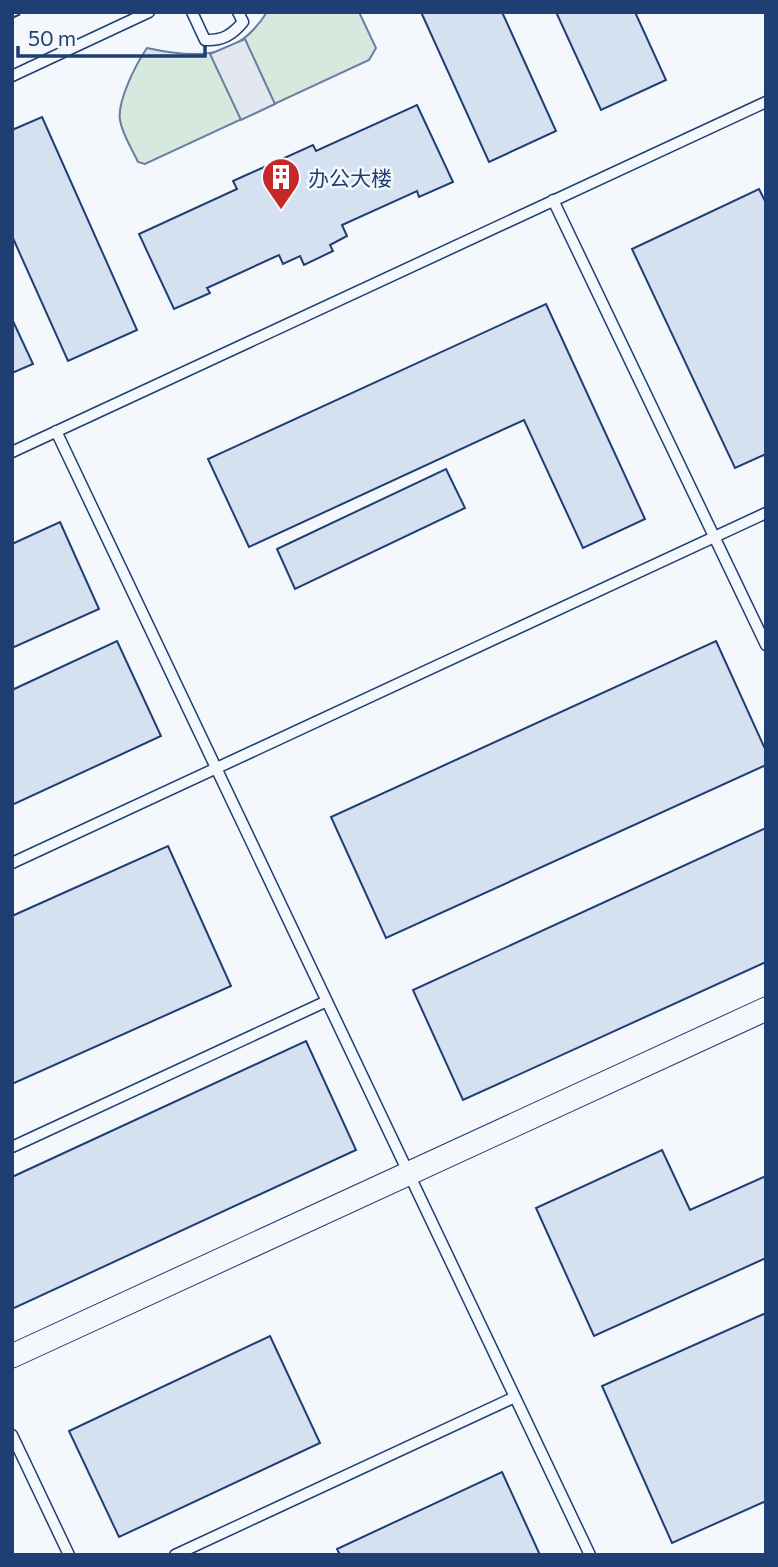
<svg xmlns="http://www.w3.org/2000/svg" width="778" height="1567" font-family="Commissioner,'Noto Sans SC',sans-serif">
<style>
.green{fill:#d7e8df;stroke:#687fa3;stroke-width:2}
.parking{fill:#e3e8f0;stroke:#687fa3;stroke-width:2}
.building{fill:#d5e0f0;stroke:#1d3f73;stroke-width:2}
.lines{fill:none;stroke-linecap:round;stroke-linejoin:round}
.lane-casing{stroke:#1d3f73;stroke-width:13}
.street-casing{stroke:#1d3f73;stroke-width:25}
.lane{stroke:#f4f7fb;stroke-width:10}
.street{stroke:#f4f7fb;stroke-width:23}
.fence{stroke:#1d3f73;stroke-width:2;stroke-dasharray:9 3.5;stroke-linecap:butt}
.labels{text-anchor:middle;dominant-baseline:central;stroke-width:5;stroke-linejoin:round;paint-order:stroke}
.poi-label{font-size:21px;fill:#1d3f73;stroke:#f4f7fb;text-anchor:start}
</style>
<rect width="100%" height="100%" fill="#f4f7fb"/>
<path class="green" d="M267,12H359L376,48L369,60L145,164L138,162C132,149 122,134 120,120C117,101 136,64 147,48C197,59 237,60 267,12Z"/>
<path class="parking" d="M245,39L275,104L241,120L210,54Z"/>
<path class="building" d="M421,12H502L556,131L489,162Z
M556,12H635L666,80L601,110Z
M417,105L453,182L419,197L417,191L342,225L347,236L330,245L333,251L304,265L300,256L283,264L279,255L207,288L210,293L174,309L139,234L237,189L233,181L313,145L316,151Z
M42,117L137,330L68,361L12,236V130Z
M759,189L766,203V454L735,468L632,249Z
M546,304L645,519L583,548L524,420L249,547L208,459Z
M12,319L33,364L12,373Z
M446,469L465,508L295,589L277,549Z
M60,522L99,609L12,648V544Z
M117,641L161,736L12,805V690Z
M716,641L766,751V765L386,938L331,817Z
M766,828V962L463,1100L413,990Z
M168,846L231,986L12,1084V916Z
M306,1041L356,1150L12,1309V1177Z
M662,1150L690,1210L766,1176V1258L594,1336L536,1208Z
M766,1313V1501L672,1543L602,1386Z
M270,1336L320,1443L119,1537L69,1431Z
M502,1472L540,1555H340L337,1549Z"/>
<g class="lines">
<defs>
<path id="lane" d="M192,12L205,40C222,41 232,35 243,22L238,12
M12,76L149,12
M553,200L766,645
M56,431L590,1555
M12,452L766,102
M12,863L766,513
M12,1147L327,1001
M12,1435L69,1555
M175,1555L515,1397"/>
<path id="street" d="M12,1356L766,1009"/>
</defs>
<use href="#lane" class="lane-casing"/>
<use href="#street" class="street-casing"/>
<use href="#lane" class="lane"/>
<use href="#street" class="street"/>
<path class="fence" d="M12,18L25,12"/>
</g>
<defs>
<symbol id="building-pin" viewBox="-11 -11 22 30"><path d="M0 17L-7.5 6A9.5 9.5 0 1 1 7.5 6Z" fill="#c62828" stroke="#f4f7fb"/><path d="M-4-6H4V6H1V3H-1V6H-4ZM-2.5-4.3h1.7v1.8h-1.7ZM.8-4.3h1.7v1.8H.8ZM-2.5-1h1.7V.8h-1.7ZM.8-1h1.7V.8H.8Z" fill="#fff"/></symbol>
</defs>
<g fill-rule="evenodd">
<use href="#building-pin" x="259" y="155" width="44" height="60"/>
</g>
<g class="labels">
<g class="poi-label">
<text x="308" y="177">办公大楼</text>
</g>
</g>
<rect width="778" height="1567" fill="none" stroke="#1d3f73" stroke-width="28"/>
<path d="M18 46v10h187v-10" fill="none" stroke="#1d3f73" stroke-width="3.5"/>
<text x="28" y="46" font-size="21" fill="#1d3f73" stroke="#f4f7fb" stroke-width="5" paint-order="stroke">50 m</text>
</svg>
